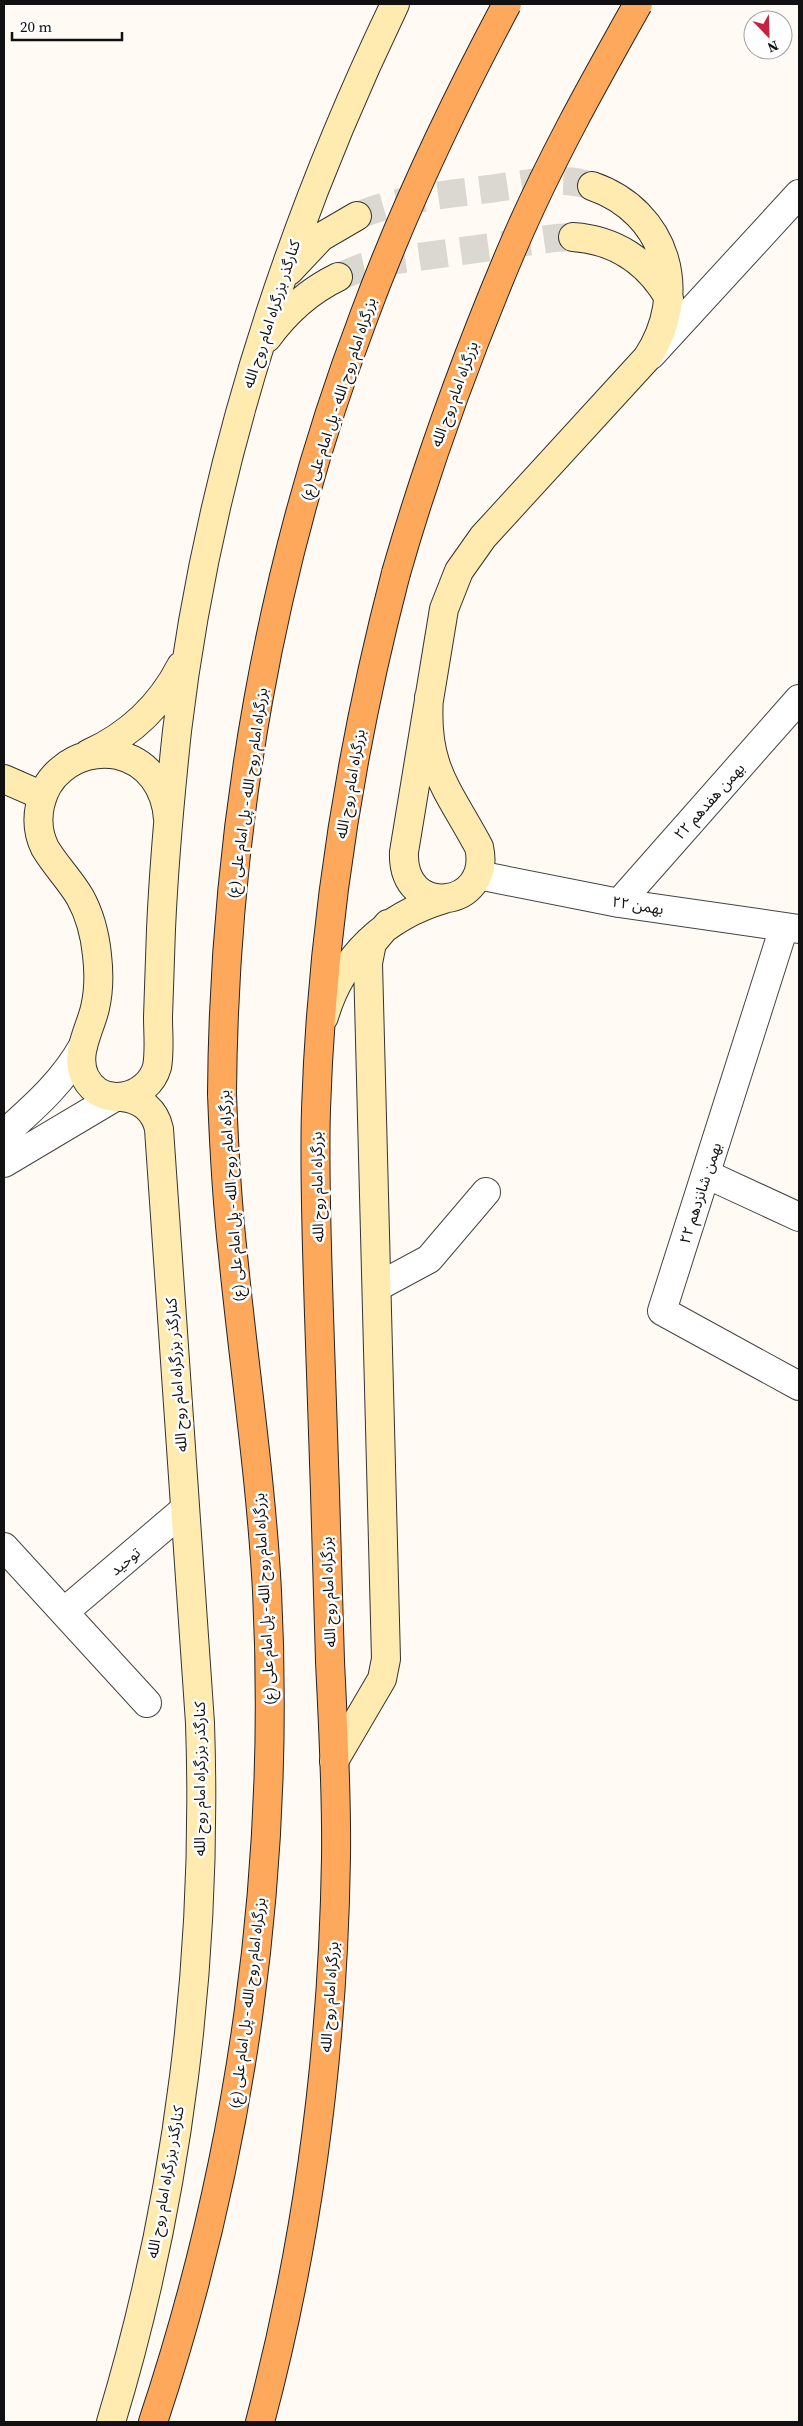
<svg xmlns="http://www.w3.org/2000/svg" width="803" height="2426" font-family="'Source Serif 4','Noto Sans Arabic',serif">
<style>
.lines{fill:none;stroke-linecap:round;stroke-linejoin:round}
.secondary-tunnel{stroke:#dbd8d2;stroke-width:28;stroke-dasharray:28 14;stroke-linecap:butt}
.minor-casing{stroke:#444;stroke-width:30}
.secondary-casing{stroke:#333;stroke-width:30}
.trunk-casing{stroke:#222;stroke-width:30}
.minor{stroke:#fff;stroke-width:28}
.secondary{stroke:#ffebaf;stroke-width:28}
.trunk{stroke:#fea85c;stroke-width:28}
.trunk-bridge-casing{stroke:#222;stroke-width:30;stroke-linecap:butt}
.trunk-bridge{stroke:#fea85c;stroke-width:28}
.labels{text-anchor:middle;dominant-baseline:central;stroke-width:5;stroke-linejoin:round;paint-order:stroke}
.street-label{font-size:15px;fill:#111;stroke:#fff}
</style>
<rect width="100%" height="100%" fill="#fffbf4"/>
<g class="lines">
<path class="secondary-tunnel" d="M357,216C399,198 444,195 489,189C522,185 559,175 592,186
M338,277L363,267L390,261L555,238L573,237"/>
<defs>
<path id="minor" d="M651,355L799,194
M478,875L619,903L799,929
M619,903L799,699
M784,927L662,1311L799,1386
M4,1134C34,1107 63,1082 83,1046
M4,1163L115,1097
M706,1174L799,1217
M377,1287L429,1259L486,1192
M4,1547L147,1703
M64,1612L185,1509"/>
<path id="secondary" d="M573,237C616,240 648,262 669,298
M289,271L321,237L357,216
M267,338C286,312 309,291 338,277
M429,697C424,768 448,789 479,847C493,909 401,920 404,852L444,609L459,571L483,537L647,358C690,293 667,212 592,186
M88,754C130,735 160,707 181,666
M4,779L43,796
M168,819C166,789 149,762 118,755C98,751 77,756 62,769C39,787 32,822 45,848C55,865 70,880 80,897C90,915 95,935 97,955C99,972 99,991 95,1008C90,1030 74,1054 85,1077C102,1110 148,1099 157,1067C160,1051 158,1034 158,1017C159,988 160,958 161,929C164,863 170,797 177,731C207,478 285,233 395,4
M324,1017C341,957 386,916 444,899
M334,1761L382,1679L386,1659L368,963L372,943L388,924
M111,2422C179,2198 208,1958 200,1723L159,1129C155,1110 141,1099 122,1097"/>
<path id="trunk" d="M153,2422C242,2156 281,1872 267,1591C261,1479 244,1367 233,1255C227,1202 224,1148 222,1094
M260,2422C309,2238 333,2048 336,1858C337,1792 333,1727 330,1661C327,1546 323,1430 319,1315C317,1246 314,1177 316,1109C322,927 350,749 396,573"/>
</defs>
<use href="#minor" class="minor-casing"/>
<use href="#secondary" class="secondary-casing"/>
<use href="#trunk" class="trunk-casing"/>
<use href="#minor" class="minor"/>
<use href="#secondary" class="secondary"/>
<use href="#trunk" class="trunk"/>
<defs>
<path id="trunk-bridge" d="M396,573C428,462 467,355 512,249C548,164 593,84 638,4
M222,1094C224,830 270,563 364,316C404,208 453,105 507,4"/>
</defs>
<use href="#trunk-bridge" class="trunk-bridge-casing"/>
<use href="#trunk-bridge" class="trunk-bridge"/>
</g>
<g class="labels">
<g class="street-label">
<text transform="translate(271 314) rotate(-72)">کنارگذر بزرگراه امام روح الله</text>
<text transform="translate(454 394) rotate(-70)">بزرگراه امام روح الله</text>
<text transform="translate(338 399) rotate(-72)">بزرگراه امام روح الله - پل امام علی (ع)</text>
<text transform="translate(350 784) rotate(-80)">بزرگراه امام روح الله</text>
<text transform="translate(247 793) rotate(-82)">بزرگراه امام روح الله - پل امام علی (ع)</text>
<text transform="translate(709 801) rotate(-48)">۲۲ بهمن هفدهم</text>
<text transform="translate(638 905) rotate(9)">۲۲ بهمن</text>
<text transform="translate(317 1187) rotate(-91)">بزرگراه امام روح الله</text>
<text transform="translate(700 1193) rotate(-72)">۲۲ بهمن شانزدهم</text>
<text transform="translate(231 1196) rotate(-94)">بزرگراه امام روح الله - پل امام علی (ع)</text>
<text transform="translate(176 1375) rotate(-94)">کنارگذر بزرگراه امام روح الله</text>
<text transform="translate(125 1561) rotate(-40)">توحید</text>
<text transform="translate(328 1592) rotate(-92)">بزرگراه امام روح الله</text>
<text transform="translate(264 1599) rotate(-93)">بزرگراه امام روح الله - پل امام علی (ع)</text>
<text transform="translate(199 1779) rotate(-90)">کنارگذر بزرگراه امام روح الله</text>
<text transform="translate(329 1997) rotate(-86)">بزرگراه امام روح الله</text>
<text transform="translate(247 2003) rotate(-83)">بزرگراه امام روح الله - پل امام علی (ع)</text>
<text transform="translate(165 2182) rotate(-80)">کنارگذر بزرگراه امام روح الله</text>
</g>
</g>
<rect width="803" height="2426" fill="none" stroke="#111111" stroke-width="10"/>
<g transform="translate(768 35) rotate(157)"><circle r="24" fill="#ffffff" stroke="#a0a0a0"/>
<path d="M0-4L9 19L0 12L-9 19Z" fill="#ca1f3e"/>
<text y="-8" font-size="14" font-weight="bold" text-anchor="middle" fill="#111111">N</text>
</g>
<path d="M12 32v8h110v-8" fill="none" stroke="#111111" stroke-width="2.5"/>
<text x="20" y="32" font-size="15" fill="#111111" stroke="#ffffff" stroke-width="4" paint-order="stroke">20 m</text>
</svg>
